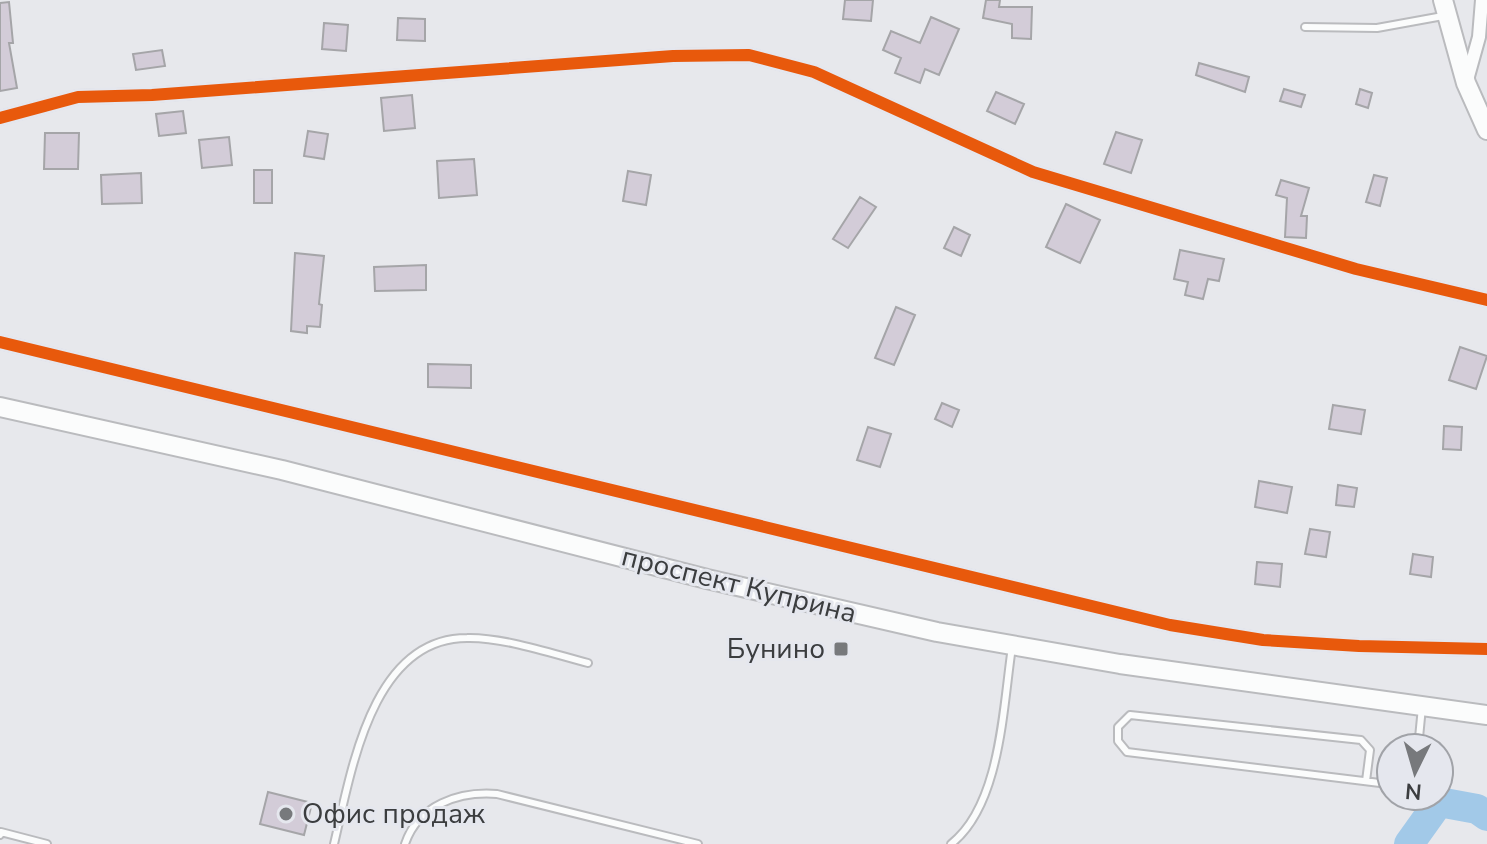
<svg xmlns="http://www.w3.org/2000/svg" width="1487" height="844" font-family="'Nunito Sans',sans-serif">
<style>
.lines{fill:none;stroke-linecap:round;stroke-linejoin:round}
.river{stroke:#a2c9e8;stroke-width:30}
.building{fill:#d3ccd8;stroke:#a5a5a8;stroke-width:2}
.lane-casing{stroke:#babbbe;stroke-width:10}
.street-casing{stroke:#babbbe;stroke-width:16}
.secondary-casing{stroke:#babbbe;stroke-width:22}
.lane{stroke:#fbfcfc;stroke-width:6}
.street{stroke:#fbfcfc;stroke-width:12}
.secondary{stroke:#fbfcfc;stroke-width:18}
.cycleway-casing{stroke:#e5e7ee;stroke-width:17}
.cycleway{stroke:#e8590c;stroke-width:12}
.poi-dot{fill:#77797c;stroke:#e5e7ee;stroke-width:3}
.labels{text-anchor:middle;dominant-baseline:central;stroke-width:6;stroke-linejoin:round;paint-order:stroke}
.street-label{font-size:28px;fill:#3b3d3f;stroke:#e5e7ee}
.poi-label{font-size:28px;fill:#3b3d3f;stroke:#e5e7ee;text-anchor:end}
</style>
<rect width="100%" height="100%" fill="#e7e8ec"/>
<g class="lines">
<path class="river" d="M1409,844L1439,802L1477,809L1487,816"/>
</g>
<path class="building" d="M845,0H873L871,21L843,19Z
M986,0H1000L999,7H1032L1031,39L1012,38V24L983,18Z
M9,2L13,43H9L17,88L0,91V3Z
M931,17L959,29L939,75L925,69L920,83L895,73L901,58L883,50L891,31L920,43Z
M398,18L425,19V41L397,40Z
M324,23L348,25L346,51L322,49Z
M162,50L165,66L136,70L133,54Z
M1199,63L1249,77L1245,92L1196,75Z
M1284,89L1305,95L1301,107L1280,101Z
M1360,89L1372,93L1368,108L1356,104Z
M996,92L1024,104L1015,124L987,111Z
M412,95L415,128L384,131L381,98Z
M183,111L186,133L159,136L156,114Z
M308,131L328,134L324,159L304,156Z
M1116,132L1142,140L1131,173L1104,164Z
M45,133H79L78,169H44Z
M229,137L232,165L202,168L199,140Z
M474,159L477,195L439,198L437,161Z
M254,170H272V203H254Z
M628,171L651,175L646,205L623,201Z
M141,173L142,203L102,204L101,175Z
M1374,175L1387,178L1380,206L1366,202Z
M1281,180L1309,188L1301,216H1307L1306,238L1285,237L1287,198L1276,195Z
M860,197L876,207L848,248L833,239Z
M1066,204L1100,220L1080,263L1046,247Z
M954,227L970,235L961,256L944,248Z
M1180,250L1224,259L1219,281L1208,279L1203,299L1185,295L1188,282L1174,279Z
M295,253L324,256L319,304L322,305L320,327L307,326V333L291,331Z
M426,265V290L375,291L374,267Z
M896,307L915,315L894,365L875,358Z
M1460,347L1487,356L1476,389L1449,380Z
M428,364L471,365V388L428,387Z
M942,403L959,410L952,427L935,419Z
M1333,405L1365,410L1361,434L1329,429Z
M1444,426L1462,427L1461,450L1443,449Z
M868,427L891,434L880,467L857,460Z
M1259,481L1292,487L1287,513L1255,507Z
M1338,485L1357,488L1354,507L1336,505Z
M1310,529L1330,532L1326,557L1305,554Z
M1413,554L1433,557L1431,577L1410,574Z
M1257,562L1282,564L1280,587L1255,584Z
M268,792L312,803L304,835L260,824Z"/>
<g class="lines">
<defs>
<path id="lane" d="M1305,27L1377,28L1443,16
M1418,748L1422,707
M1366,781L1370,750L1361,740L1130,715L1118,727V741L1127,752L1388,784L1391,783
M0,835L1,832L47,844
M334,844C351,773 371,638 467,638C503,637 553,654 588,663
M405,844C418,805 459,791 497,794L698,844
M951,844C1001,805 1003,706 1012,647"/>
<path id="street" d="M1467,80L1479,37L1482,0
M0,118L78,97L152,95L673,56L749,55L814,72L1033,172L1356,269L1487,300
M0,342L1170,625L1263,640L1359,646L1487,649"/>
<path id="secondary" d="M1443,0L1466,83L1487,130
M0,407L282,470L707,579L937,632L1120,664L1487,715"/>
</defs>
<use href="#lane" class="lane-casing"/>
<use href="#street" class="street-casing"/>
<use href="#secondary" class="secondary-casing"/>
<use href="#lane" class="lane"/>
<use href="#street" class="street"/>
<use href="#secondary" class="secondary"/>
<defs>
<path id="cycleway" d="M0,118L78,97L152,95L673,56L749,55L814,72L1033,172L1356,269L1487,300
M0,342L1170,625L1263,640L1359,646L1487,649"/>
</defs>
<use href="#cycleway" class="cycleway-casing"/>
<use href="#cycleway" class="cycleway"/>
</g>
<g class="poi-dot">
<rect x="833" y="641" width="16" height="16" rx="4"/>
<circle cx="286" cy="814" r="8"/>
</g>
<g class="labels">
<g class="street-label">
<text transform="translate(739 585) rotate(14)">проспект Куприна</text>
</g>
<g class="poi-label">
<text x="825" y="649">Бунино</text>
<text x="302" y="814" text-anchor="start">Офис продаж</text>
</g>
</g>
<g transform="translate(1415 772) rotate(185)"><circle r="38" fill="#e5e7ee" stroke="#a1a3a8" stroke-width="2"/>
<path d="M0-6L14 30L0 20L-14 30Z" fill="#77797c"/>
<text y="-12" font-size="22" font-weight="bold" text-anchor="middle" fill="#3b3d3f">N</text>
</g>
</svg>
